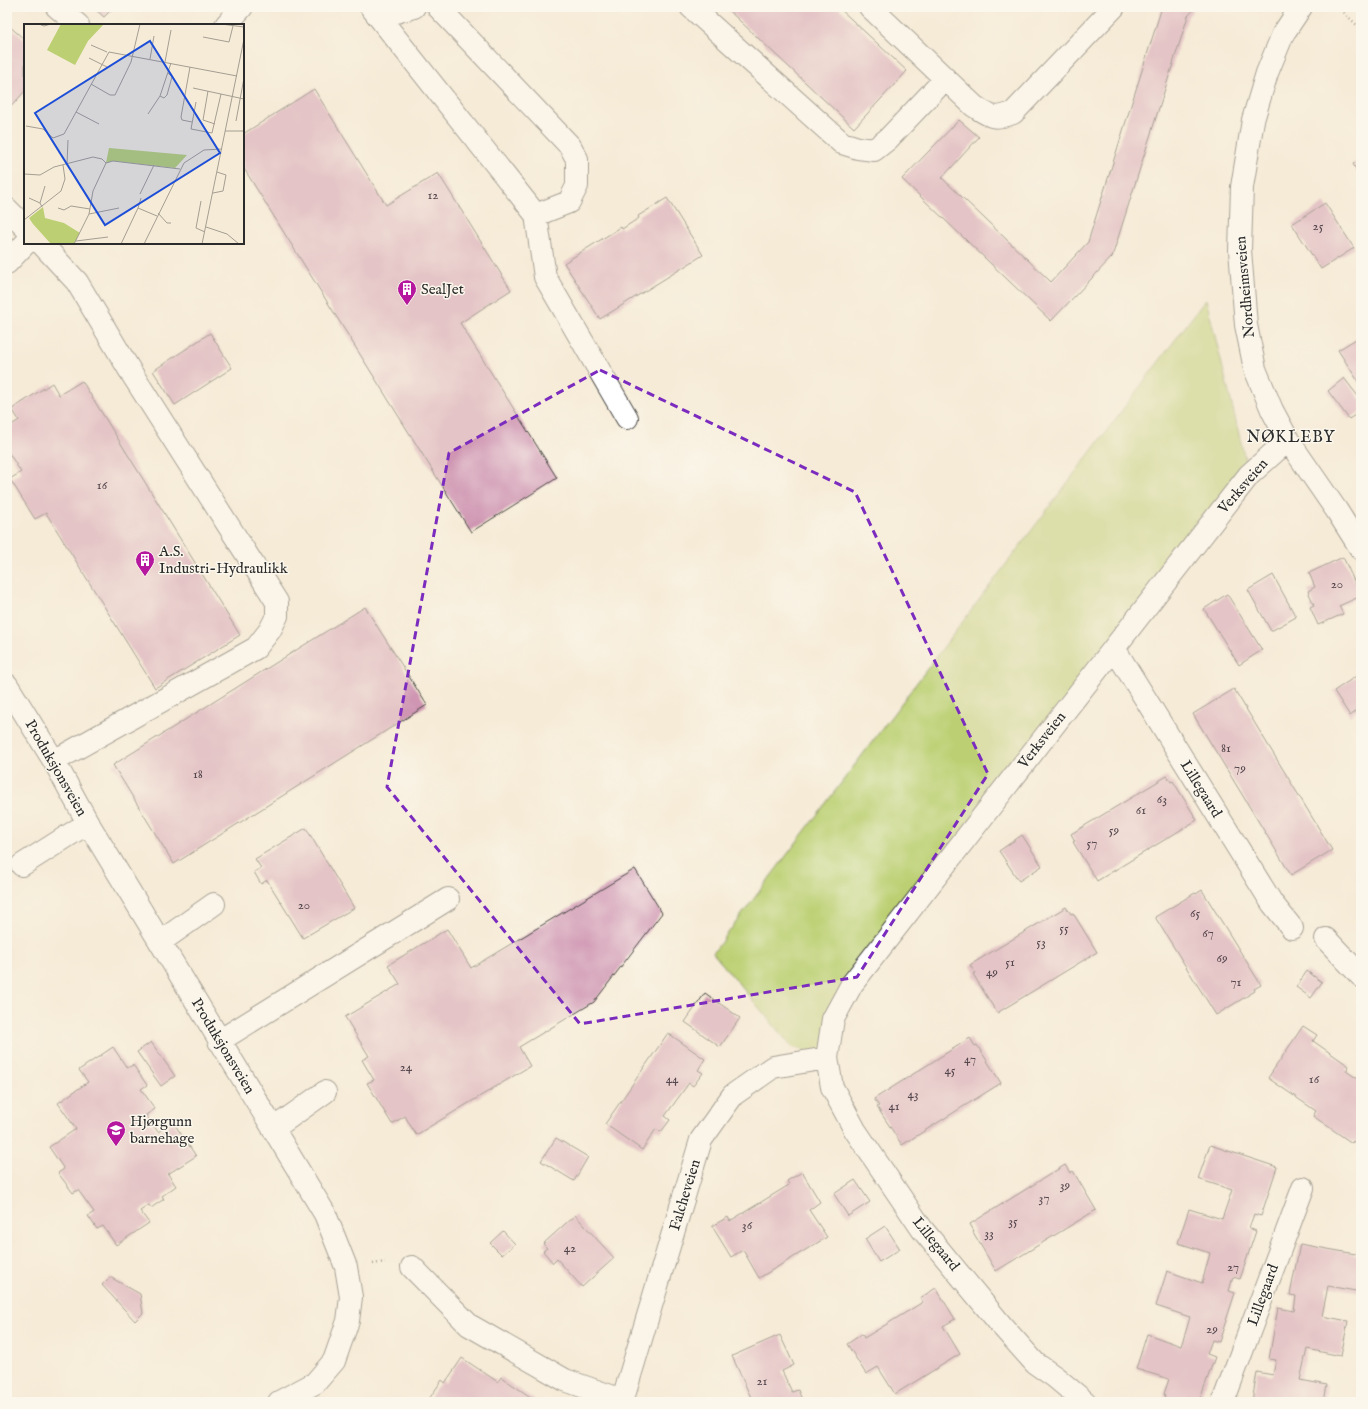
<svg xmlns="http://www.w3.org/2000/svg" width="1368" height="1409" font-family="'IM FELL English',serif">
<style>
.green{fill:#bcd073;stroke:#747e4f}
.building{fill:#cf95b2}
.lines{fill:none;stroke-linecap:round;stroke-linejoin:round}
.minor-casing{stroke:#494845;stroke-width:24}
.path{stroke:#494845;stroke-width:2.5;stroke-dasharray:1 3;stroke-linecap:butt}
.minor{stroke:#fff;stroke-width:22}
.marked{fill:none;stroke:#7b2cbf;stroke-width:3;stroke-dasharray:8 5;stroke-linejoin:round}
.labels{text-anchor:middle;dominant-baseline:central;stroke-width:3;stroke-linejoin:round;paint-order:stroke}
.number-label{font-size:13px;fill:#54464d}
.street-label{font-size:15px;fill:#2b2b2b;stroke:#fbf7ec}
.poi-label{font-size:15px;fill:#2b2b2b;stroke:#fbf7ec;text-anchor:start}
.neighbourhood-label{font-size:16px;letter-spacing:1px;fill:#2b2b2b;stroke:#fbf7ec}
.inset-road{fill:none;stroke:#a59e92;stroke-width:1}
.view{fill:#1d4ed8;fill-opacity:0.15;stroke:#1d4ed8;stroke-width:2}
.inset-edge{fill:none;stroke:#2b2b2b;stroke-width:2}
</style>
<rect width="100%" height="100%" fill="#fbf7ec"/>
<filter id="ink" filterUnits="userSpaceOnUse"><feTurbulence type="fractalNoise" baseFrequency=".025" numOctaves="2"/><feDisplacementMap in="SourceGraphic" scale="8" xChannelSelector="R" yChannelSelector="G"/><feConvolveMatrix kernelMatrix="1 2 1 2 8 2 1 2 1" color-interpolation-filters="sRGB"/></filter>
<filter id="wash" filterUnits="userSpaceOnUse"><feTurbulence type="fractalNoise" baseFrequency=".012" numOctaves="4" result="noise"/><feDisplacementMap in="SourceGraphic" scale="16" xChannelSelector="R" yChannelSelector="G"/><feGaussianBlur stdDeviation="0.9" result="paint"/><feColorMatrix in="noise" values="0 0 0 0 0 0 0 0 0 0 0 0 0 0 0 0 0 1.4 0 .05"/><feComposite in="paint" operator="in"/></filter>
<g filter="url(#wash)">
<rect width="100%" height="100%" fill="#f6ebd7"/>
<path class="green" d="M1206,299L1249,475L852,984L827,1058L792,1047L713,953Z"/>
<g id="blocks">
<path class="building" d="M93,7H114L104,17Z
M725,7H838L907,71L854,128Z
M1162,7H1196L1188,16L1112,257L1051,321L902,179L959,120L979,137L942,178L1051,282L1088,242Z
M7,24L25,40V91L7,111Z
M314,89L386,205L438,173L511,290L460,323L557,478L471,532L243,167V134Z
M1361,159V178L1353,164Z
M667,198L703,255L600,319L564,263L621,227L622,229L639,218L638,216Z
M1325,203L1354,248L1321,269L1292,224Z
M210,333L232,368L175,405L153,371Z
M1361,336V386L1338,350Z
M1344,378L1361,400V411L1349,419L1328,391Z
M82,381L240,635L155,688L46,513L35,519L10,479L21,472L7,450V428L19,420L12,409L52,383L59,395Z
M1343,557L1361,596L1339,606L1343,614L1318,625L1310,607L1314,605L1308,591L1315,587L1309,573Z
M1273,575L1296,617L1271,631L1248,590Z
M1227,594L1262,650L1239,665L1204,609Z
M365,607L427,705L174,864L113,765Z
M1361,673V708L1350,716L1334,691Z
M1234,689L1332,850L1291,875L1193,714Z
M1167,776L1171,782L1173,781L1197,820L1097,881L1073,842L1075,841L1071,834Z
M306,828L354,908L303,938L267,880L261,884L254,872L261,868L255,859Z
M1022,835L1042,866L1019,881L999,851Z
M635,869L662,913L594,1002L519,1047L530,1066L416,1135L405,1116L392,1124L367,1083L374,1080L362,1060L369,1056L345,1017L400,984L388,965L447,929L471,968Z
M1202,890L1261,985L1254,989L1255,991L1216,1015L1155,917L1195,893L1196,894Z
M1066,907L1071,914L1073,913L1097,952L997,1013L973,974L975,973L970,965Z
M1307,971L1322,982L1311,998L1296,987Z
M705,993L740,1018L720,1047L685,1022Z
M1303,1026L1317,1035L1313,1041L1349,1066L1346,1071L1361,1081V1147L1353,1141L1352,1143L1313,1116L1316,1111L1268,1078Z
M668,1033L705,1059L698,1070L703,1073L693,1086L689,1083L665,1116L670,1120L661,1132L656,1129L642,1150L605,1124Z
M970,1038L975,1046L977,1045L1001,1083L902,1145L877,1107L879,1106L874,1099Z
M151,1042L175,1076L161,1086L137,1052Z
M113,1047L127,1068L133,1065L147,1085L141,1089L155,1109L146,1115L158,1132L173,1122L196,1156L168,1174L176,1186L162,1196L164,1199L151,1208L149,1205L140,1211L149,1223L116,1245L103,1226L97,1229L88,1216L94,1212L78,1190L73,1193L58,1173L64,1169L49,1147L76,1129L58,1103L88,1082L79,1070Z
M556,1138L588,1157L574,1181L541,1161Z
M1210,1145L1277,1167L1261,1216L1254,1214L1249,1228L1256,1231L1240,1279L1233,1277L1229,1291L1235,1293L1219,1342L1212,1340L1207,1354L1215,1357L1199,1402H1163L1165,1395L1164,1394L1169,1379L1136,1369L1147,1334L1181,1346L1186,1331L1190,1317L1156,1306L1167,1271L1202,1283L1210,1253L1178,1243L1189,1209L1222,1219L1232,1190L1198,1179Z
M1065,1165L1070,1173L1073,1171L1096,1210L996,1271L973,1232L974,1231L970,1224Z
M802,1172L820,1202L809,1210L827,1237L759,1278L743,1250L731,1257L712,1226L728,1217L730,1221L789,1185L787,1181Z
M855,1180L870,1202L848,1216L834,1194Z
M575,1215L614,1258L582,1287L557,1259L553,1263L543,1251L547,1248L543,1244Z
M885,1226L900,1249L879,1262L865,1239Z
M503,1231L515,1244L502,1255L490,1243Z
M1300,1244L1361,1255V1292L1328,1286L1322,1316L1348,1321L1341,1356L1307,1349L1300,1380L1327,1385L1324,1402H1252L1257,1372L1273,1375L1276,1360L1269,1359L1278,1308L1294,1311L1296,1296L1290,1295Z
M110,1277L140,1294L143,1313L135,1321L102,1285Z
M936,1288L955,1319L943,1326L960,1354L895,1394L878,1367L866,1374L847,1344L862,1334L864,1338L923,1302L920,1298Z
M780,1335L794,1365L782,1371L792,1392L798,1390L803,1402H753L732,1356Z
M462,1358L498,1382L501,1377L538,1402H427L442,1380L445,1383Z"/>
</g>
</g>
<g filter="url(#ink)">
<use href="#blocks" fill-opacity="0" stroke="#494845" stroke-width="1"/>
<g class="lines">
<defs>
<path id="minor" d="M57,7L78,25
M371,7L536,215L545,277L627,418
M438,7L570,146L577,159V186L569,202L536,215
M691,7L842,143L858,148L874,150L888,139L945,79
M870,7L974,106C991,117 993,120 1013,113L1114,7
M1301,7L1283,34L1267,73L1253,120L1242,187L1240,250L1246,325L1255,369L1272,410L1288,440L1337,511L1361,549
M379,17L414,7
M226,25L242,7
M7,209L25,227
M41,243L77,282L132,374L277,602V616L270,630L256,648L54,761
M7,263L26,243
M1114,648L1272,903L1292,928
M7,685L54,761L88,823L325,1214L346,1267L351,1297L348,1321L334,1361L315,1383L279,1402
M22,865L88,823
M1326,939L1361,976
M160,942L214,904
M219,1041L448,899
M273,1129L325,1092
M412,1267L469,1325L565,1380L622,1400
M622,1402L701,1140L733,1095L773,1067L827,1058
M1085,1402L1055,1377L1035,1363L1002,1326L922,1229L855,1130L832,1087L827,1058L833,1019L852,984L1249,475L1288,440
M1223,1402L1303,1188"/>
</defs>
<use href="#minor" class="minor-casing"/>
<path class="path" d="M1338,7L1361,29
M373,1264L385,1262"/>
<use href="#minor" class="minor"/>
</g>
</g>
<path d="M0 0H1368V1409H0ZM600,370L855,492L988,774L857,977L580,1024L387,787L449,453Z" fill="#f6ebd7" fill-opacity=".55" fill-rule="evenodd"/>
<path class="marked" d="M600,370L855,492L988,774L857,977L580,1024L387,787L449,453Z"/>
<defs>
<symbol id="building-pin" viewBox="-11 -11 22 30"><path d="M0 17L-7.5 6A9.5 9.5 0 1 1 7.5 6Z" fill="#b5179e" stroke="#fbf7ec"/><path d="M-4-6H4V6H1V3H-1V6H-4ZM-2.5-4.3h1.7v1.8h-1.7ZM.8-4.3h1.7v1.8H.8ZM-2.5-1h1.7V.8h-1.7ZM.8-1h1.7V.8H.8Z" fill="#fff"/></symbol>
<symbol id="school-pin" viewBox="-11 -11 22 30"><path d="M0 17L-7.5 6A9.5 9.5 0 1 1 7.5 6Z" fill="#b5179e" stroke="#fbf7ec"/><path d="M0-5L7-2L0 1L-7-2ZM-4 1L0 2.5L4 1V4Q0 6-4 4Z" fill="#fff"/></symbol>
</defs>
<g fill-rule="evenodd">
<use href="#building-pin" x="396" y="278" width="22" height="30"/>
<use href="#building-pin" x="134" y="549" width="22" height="30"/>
<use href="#school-pin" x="105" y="1119" width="22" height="30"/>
</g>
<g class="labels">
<g class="number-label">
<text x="433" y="195">12</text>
<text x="1318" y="226">25</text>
<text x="102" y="485">16</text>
<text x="1337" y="584">20</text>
<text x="1226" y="748">81</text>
<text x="1240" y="768">79</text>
<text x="198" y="774">18</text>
<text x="1162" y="799">63</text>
<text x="1141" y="810">61</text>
<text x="1114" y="830">59</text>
<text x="1092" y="843">57</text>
<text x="304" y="905">20</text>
<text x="1195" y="913">65</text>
<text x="1064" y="928">55</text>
<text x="1208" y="933">67</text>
<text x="1041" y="942">53</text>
<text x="1222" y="958">69</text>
<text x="1010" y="962">51</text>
<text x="992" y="972">49</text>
<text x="1236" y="982">71</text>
<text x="970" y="1059">47</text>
<text x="406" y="1067">24</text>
<text x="950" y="1070">45</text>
<text x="672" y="1079">44</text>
<text x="1314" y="1079">16</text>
<text x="913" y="1094">43</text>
<text x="894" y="1106">41</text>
<text x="1065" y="1185">39</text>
<text x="1044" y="1198">37</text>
<text x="1013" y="1221">35</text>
<text x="747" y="1225">36</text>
<text x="989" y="1233">33</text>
<text x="570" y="1248">42</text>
<text x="1233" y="1267">27</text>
<text x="1212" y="1329">29</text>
<text x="762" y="1381">21</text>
</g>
<g class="street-label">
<text transform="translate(1245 287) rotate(-95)">Nordheimsveien</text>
<text transform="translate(1243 486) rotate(-49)">Verksveien</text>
<text transform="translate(1042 740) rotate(-52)">Verksveien</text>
<text transform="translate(56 768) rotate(60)">Produksjonsveien</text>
<text transform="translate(1201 789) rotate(58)">Lillegaard</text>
<text transform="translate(223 1046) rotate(59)">Produksjonsveien</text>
<text transform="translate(685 1195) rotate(-73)">Falcheveien</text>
<text transform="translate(936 1244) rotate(51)">Lillegaard</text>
<text transform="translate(1263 1295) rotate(-70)">Lillegaard</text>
</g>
<g class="poi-label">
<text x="421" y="289">SealJet</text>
<text x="159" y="551">A.S.<tspan x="159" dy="17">Industri-Hydraulikk</tspan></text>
<text x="130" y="1121">Hjørgunn<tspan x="130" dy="17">barnehage</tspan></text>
</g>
<g class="neighbourhood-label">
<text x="1291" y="438">NØKLEBY</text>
</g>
</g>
<g transform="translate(24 24)">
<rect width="220" height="220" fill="#f6ebd7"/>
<path d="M37,0H80L64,17L51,41L23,26ZM85,124L163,131L151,144L89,137L82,139ZM19,183L21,194L40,199L56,209L50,220H27L9,200L5,194Z" fill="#bcd073"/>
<path class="inset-road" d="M15,0L20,2L27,0M197,0L220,3M179,13L205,18L209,2M67,21L83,28M65,34L83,43M126,35L130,12M141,38L147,6M166,43L157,93L158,96L168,98M67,60L86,71H91L107,38L116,0M169,64L220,75M184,67L179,96L191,100M136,72L140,74L143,71L148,53L144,49M172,78L167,105L188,109L197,70M52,88L75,100M124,90L136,72L147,39M212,97L220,54M2,102L19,105L29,114L40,110L85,28L213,52M201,107H220M82,139L89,137L156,145M43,140L44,116M0,150L16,151L30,143L69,133L78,135L82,139M189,169L199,167L202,151L193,148M116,170L130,141M5,174L16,179M117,174L114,184L133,192M177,177L172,204L181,208M18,183L16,179L21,162M34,184L40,186L47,182L66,185M134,189L143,199H147M65,190L95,184M0,196L37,167L41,155L39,141M182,203L203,210L215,220M52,217L84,213M50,220L65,190L69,167L82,139M97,220L114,184M120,220L160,139L180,126L198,125M178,220L220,15"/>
<path class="view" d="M126,17L196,129L81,201L11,89Z"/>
<rect width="220" height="220" class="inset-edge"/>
</g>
<rect width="1368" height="1409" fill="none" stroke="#fbf7ec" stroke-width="24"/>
</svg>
